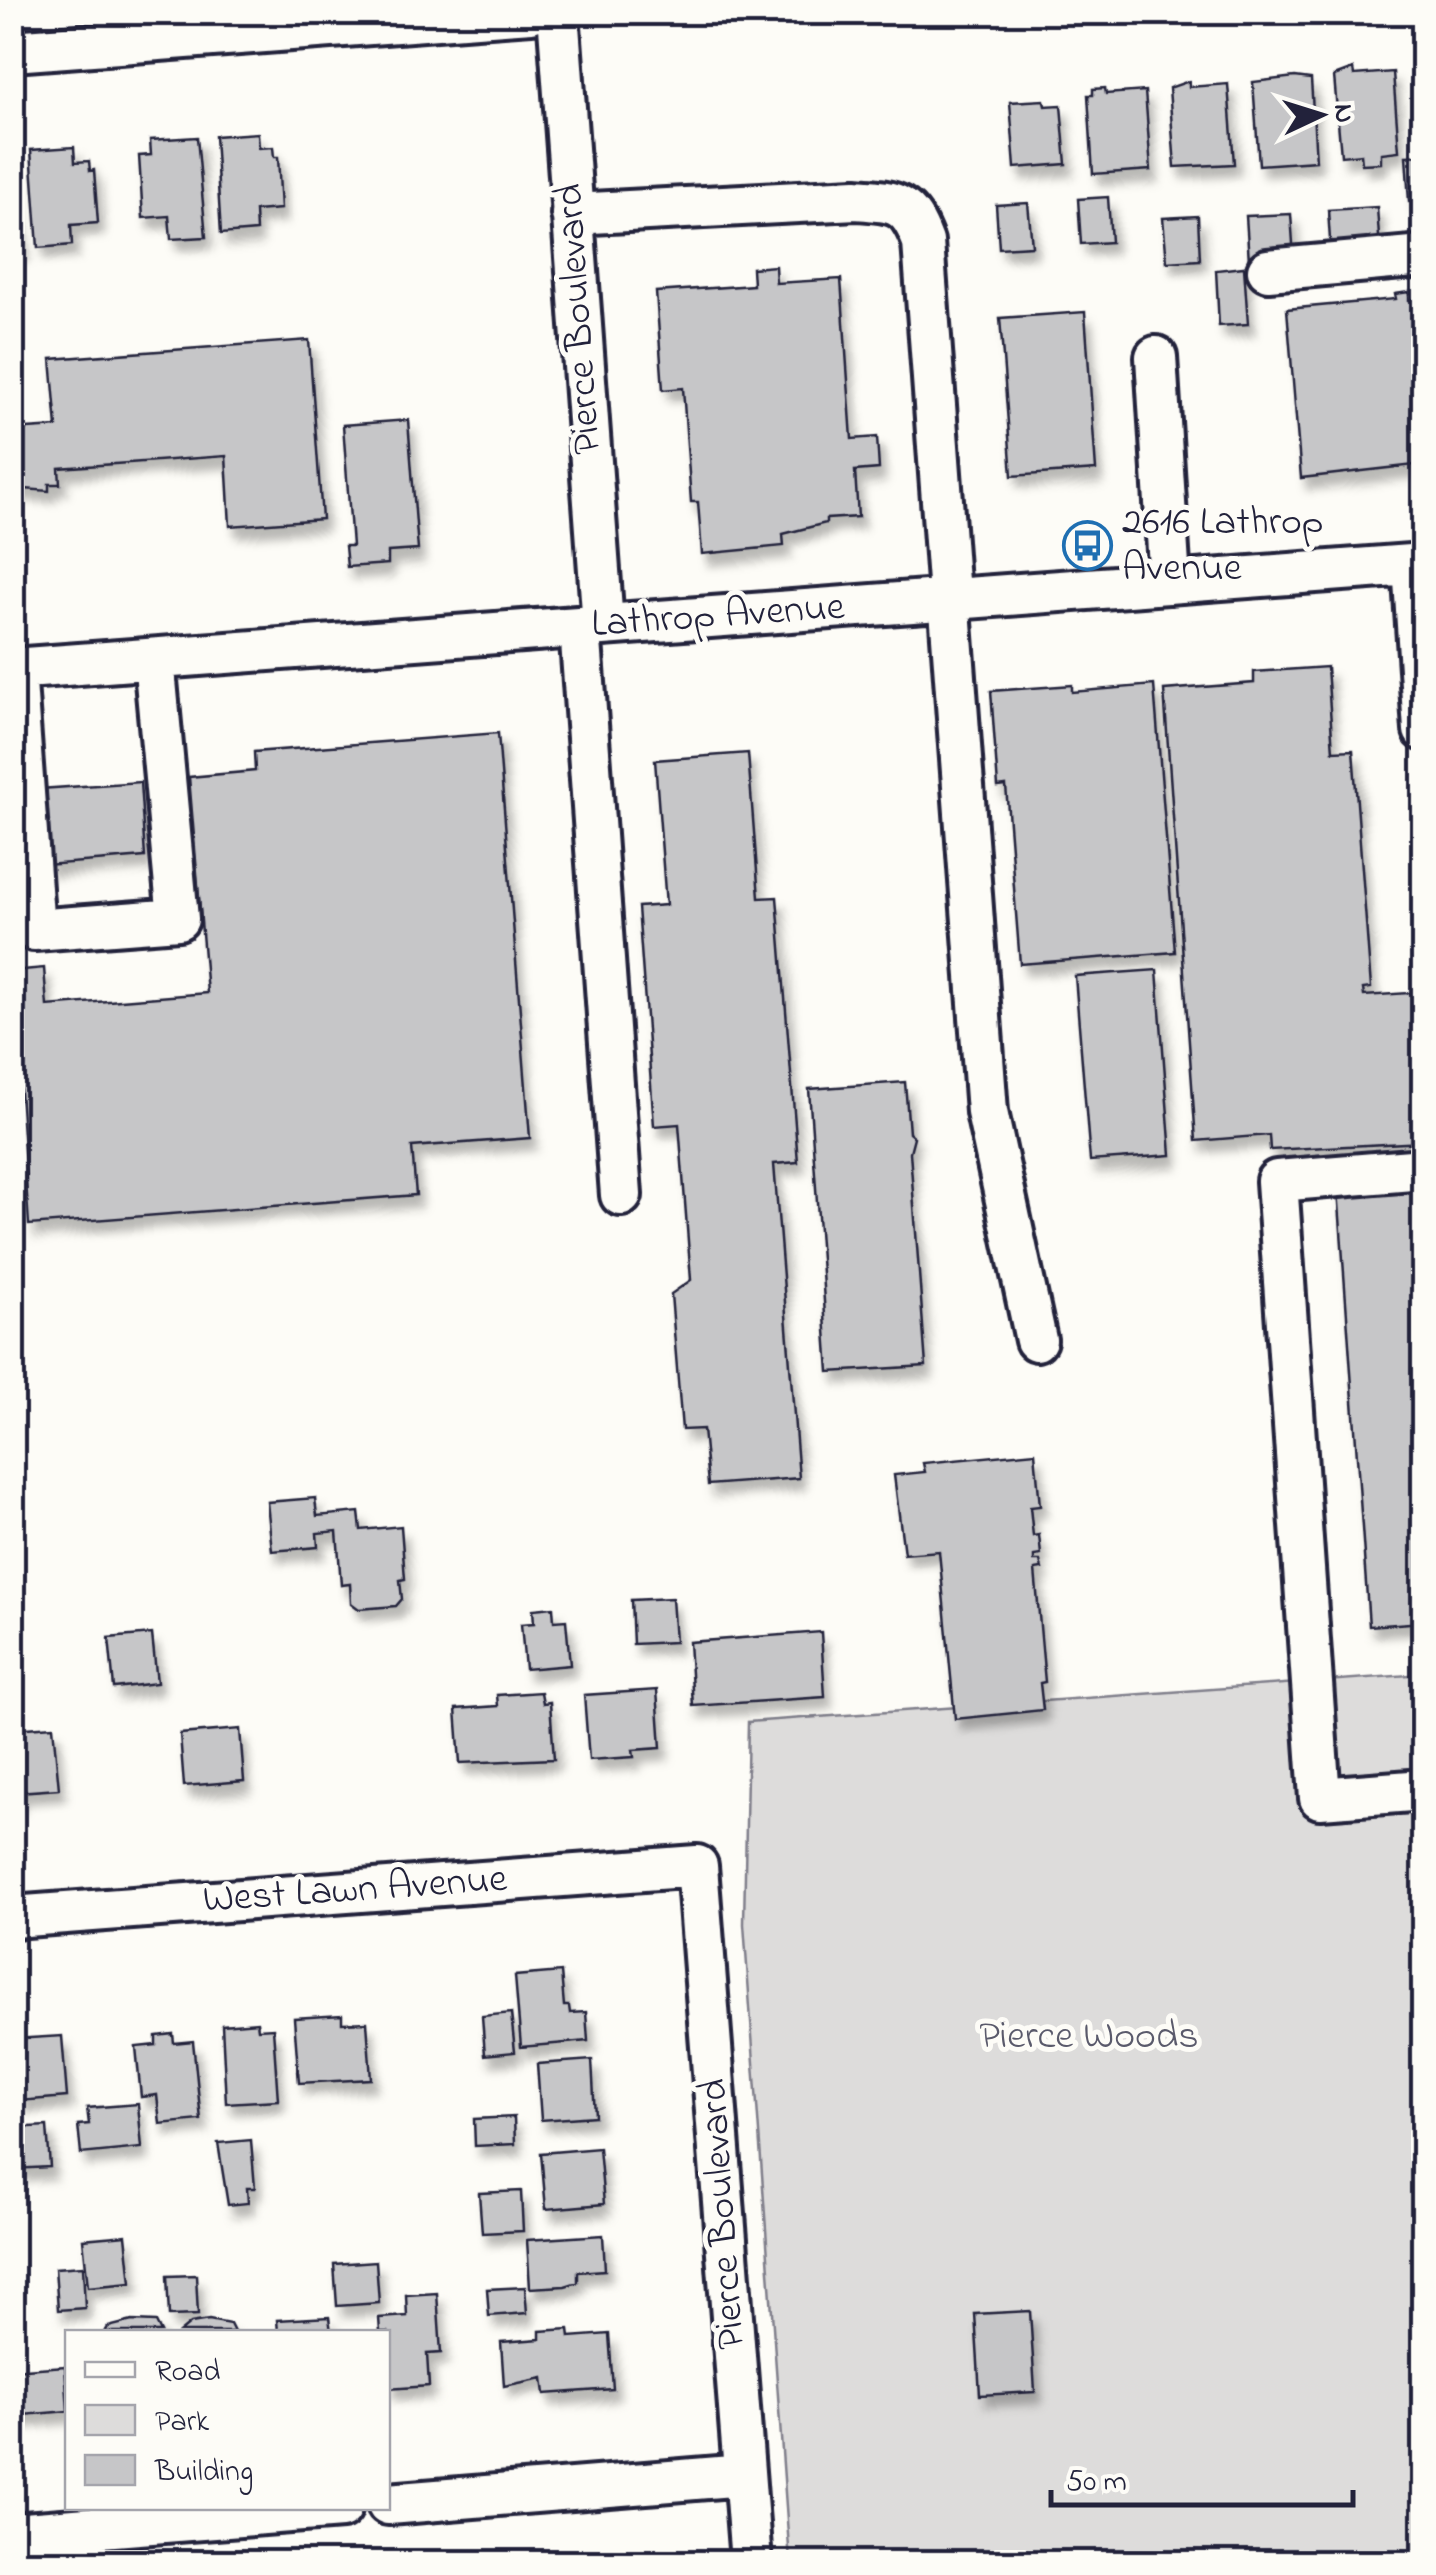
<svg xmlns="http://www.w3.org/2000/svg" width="1436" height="2575" font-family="'Indie Flower',sans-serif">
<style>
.green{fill:#dddcdb;stroke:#807f8b;stroke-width:2.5}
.building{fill:#c6c6c8;stroke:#22223b;stroke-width:2.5;filter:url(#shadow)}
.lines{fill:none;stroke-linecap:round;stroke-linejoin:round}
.minor-casing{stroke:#22223b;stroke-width:48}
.minor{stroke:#fdfcf7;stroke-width:40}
.labels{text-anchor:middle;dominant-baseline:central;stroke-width:10;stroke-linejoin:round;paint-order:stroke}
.street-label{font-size:40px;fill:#22223b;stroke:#fdfcf7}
.poi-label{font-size:40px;fill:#22223b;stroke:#fdfcf7;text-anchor:start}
.park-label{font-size:40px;fill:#5a5a6b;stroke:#fdfcf7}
</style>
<defs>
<filter id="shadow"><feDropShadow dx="6" dy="11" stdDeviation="5" flood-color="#0004"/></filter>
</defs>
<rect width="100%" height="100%" fill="#fdfcf7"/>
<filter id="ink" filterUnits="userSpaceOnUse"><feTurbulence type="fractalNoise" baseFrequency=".01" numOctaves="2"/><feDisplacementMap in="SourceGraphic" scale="20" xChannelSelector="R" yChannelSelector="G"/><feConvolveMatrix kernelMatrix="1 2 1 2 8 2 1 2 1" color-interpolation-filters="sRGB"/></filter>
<g filter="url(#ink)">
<path class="green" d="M1423,1674V2562H790L744,1924L748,1722Z"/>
<path class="building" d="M1353,69L1354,75L1393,72L1399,151L1381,153V163L1362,164L1361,154L1341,156L1334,76Z
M1295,77L1311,79L1316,161L1259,165L1253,82Z
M1189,81V87L1228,84L1234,164L1175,167L1169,88Z
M1105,88L1106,94L1145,91L1151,170L1093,174L1088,95H1093V89Z
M1044,100L1045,106L1061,105L1066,164L1015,168L1010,102Z
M258,133L259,148L273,147L274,157H278L281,209L255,211L256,231L221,234L215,136Z
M197,137L206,237L171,239L169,216L143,218L139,156L151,155L150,140Z
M74,147L75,162L89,161L90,171L94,170L98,223L71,225L72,245L38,248L31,150Z
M1424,155V201L1409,202L1406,156Z
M12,159L22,249L12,250Z
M1108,197L1111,242L1081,244L1078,199Z
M1028,203L1032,246L999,248L996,205Z
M1377,207L1380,252L1331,255L1328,210Z
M1291,214L1294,258L1249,261L1246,216Z
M1198,216L1200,260L1167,262L1163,218Z
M775,266L776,283L841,279L852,439L877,437L879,469L855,471L858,517L826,519V523L783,534L784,546L702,554L698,502H691L683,388L663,390L656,292L753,285L752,268Z
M1244,267L1248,324L1219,326L1216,270Z
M1409,292V300L1417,299L1424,464L1301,478L1287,309L1396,299L1395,294Z
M1085,312L1096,470L1012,476L1000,318Z
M309,340L322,519L230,526L226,456L59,468L60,484H49V491L12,488V430L57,427L51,359Z
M408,420L418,550L388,552V564L347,567L345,546H352L343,425Z
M1327,667L1333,751L1353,750L1371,988L1363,989L1364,996L1424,992V1142L1270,1150L1269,1135L1196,1141L1164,690L1254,683V672Z
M1072,685V692L1154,685L1175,952L1020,964L1006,786L998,787L991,691Z
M498,733L530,1138L412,1147L416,1195L29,1225L12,971L44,968L47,1006L207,993L189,777L255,771L254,752Z
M748,753L759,898L777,897L798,1162L774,1164L799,1478L708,1485L703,1429L682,1430L671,1294L691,1280L679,1124L654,1126L638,907L666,905L655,760Z
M140,782L145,857L46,865L40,789Z
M1157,970L1171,1155L1090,1161L1075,976Z
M905,1082L909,1133L914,1137L910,1152L926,1366L829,1372L809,1089Z
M1424,1183V1622L1369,1626L1338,1189Z
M1035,1452L1040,1506L1030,1507L1033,1536L1039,1535L1041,1555L1034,1556V1561H1040L1042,1569L1035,1570L1045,1682L1040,1683L1043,1710L955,1719L939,1551L904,1554L894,1475L925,1472L923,1463Z
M315,1498L317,1516L359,1512L361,1530L401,1526L405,1579L400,1580L402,1599L396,1606L359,1609L351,1603L350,1584L341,1585L337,1531L317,1533L318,1547L272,1551L267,1502Z
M672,1598L675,1642L633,1644L631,1600Z
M553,1607L554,1621L566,1620L570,1665L525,1669L521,1624L534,1623L533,1609Z
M821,1632L825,1697L693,1706L689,1642Z
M152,1634L157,1683L114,1688L109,1638Z
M657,1690L661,1748L633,1750L634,1757L589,1760L584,1695Z
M541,1692L543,1703L550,1702L554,1759L460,1763L456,1709L498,1706L497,1695Z
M53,1726L59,1789L18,1792L19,1800H12V1729Z
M240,1729L244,1781L184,1786L180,1734Z
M561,1972L564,2006H569L570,2013L586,2012L588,2041L521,2047L515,1976Z
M511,2013L515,2052L485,2055L482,2016Z
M342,2015V2023L367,2022L371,2079L299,2083L294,2018Z
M257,2022L258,2029L273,2028L278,2100L226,2103L222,2025Z
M173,2034L174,2043L193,2041L201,2120L160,2124L157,2095L141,2097L136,2047L156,2045V2036Z
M62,2036L67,2097L19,2101L14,2039Z
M592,2060L595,2116L541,2120L537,2064Z
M138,2104L142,2148L81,2154L78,2125L89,2124L87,2108Z
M514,2117L515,2144L475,2146L474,2119Z
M47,2126L50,2167L12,2169V2128Z
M251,2140L255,2188H247L248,2203L228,2205L218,2143Z
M599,2148L604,2204L546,2209L541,2153Z
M521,2191L523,2231L482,2233L479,2193Z
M126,2235L131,2283L88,2287L83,2239Z
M603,2235L605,2270L578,2272V2282L565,2286L530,2288L527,2240Z
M376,2261L379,2303L337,2306L334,2264Z
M83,2266L85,2308L58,2310L55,2268Z
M196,2275L198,2315L169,2316L167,2276Z
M525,2287L527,2313L489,2316L487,2289Z
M437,2293L441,2353L427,2354L429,2386L388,2389V2332H380L379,2318L407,2316L406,2295Z
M1030,2311L1035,2392L980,2395L975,2314Z
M329,2317L331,2332H278L277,2320Z
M209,2320L230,2324L234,2332H180L191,2323Z
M132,2321L156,2322L161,2332H105L108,2327Z
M569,2329L570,2337L609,2334L613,2389L545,2394L543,2378L504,2386L501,2342L540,2339V2331Z
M65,2366L68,2411L12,2416V2370Z"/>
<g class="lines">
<defs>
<path id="minor" d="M558,12L603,625
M12,51L531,12
M572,214L856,199C897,202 908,202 923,242L987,1112L1036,1340
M1268,270L1424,256
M1156,357L1170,583
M1413,565L1424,730
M580,627L621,1195
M12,669L1424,564
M15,669L34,930L178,919L154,659
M1424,1169L1277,1181L1320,1798L1424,1790
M12,1917L697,1866L751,2562
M388,2504L744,2475
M12,2534L341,2508"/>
</defs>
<use href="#minor" class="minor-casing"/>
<use href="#minor" class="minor"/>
</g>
</g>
<defs>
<symbol id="bus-ring" viewBox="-11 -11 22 22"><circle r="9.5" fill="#fdfcf7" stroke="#1f6fb2" stroke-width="1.5"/><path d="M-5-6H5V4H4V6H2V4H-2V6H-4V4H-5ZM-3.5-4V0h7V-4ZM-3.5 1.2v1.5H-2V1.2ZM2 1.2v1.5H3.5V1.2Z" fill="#1f6fb2"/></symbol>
</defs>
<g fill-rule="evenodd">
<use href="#bus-ring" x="1060" y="518" width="55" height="55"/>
</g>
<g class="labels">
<g class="street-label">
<text transform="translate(580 319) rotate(-94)">Pierce Boulevard</text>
<text transform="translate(718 617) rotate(-4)">Lathrop Avenue</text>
<text transform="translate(355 1891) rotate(-4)">West Lawn Avenue</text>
<text transform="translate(724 2214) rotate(-94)">Pierce Boulevard</text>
</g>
<g class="poi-label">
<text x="1122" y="523">2616 Lathrop<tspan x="1122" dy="46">Avenue</tspan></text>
</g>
<g class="park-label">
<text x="1089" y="2037">Pierce Woods</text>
</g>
</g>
<rect width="1436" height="2575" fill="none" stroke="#fdfcf7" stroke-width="50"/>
<rect x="25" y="25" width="1386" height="2525" fill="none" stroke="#22223b" stroke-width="4" filter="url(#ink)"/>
<rect x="65" y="2330" width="325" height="180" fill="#fdfcf7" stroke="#a5a5ac" stroke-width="2.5"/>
<rect x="85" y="2362" width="50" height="15" fill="#fdfcf7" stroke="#a5a5ac" stroke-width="2.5"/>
<text x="155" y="2380" font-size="30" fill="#22223b">Road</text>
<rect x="85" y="2405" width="50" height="30" fill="#dddcdb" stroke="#a5a5ac" stroke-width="2.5"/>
<text x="155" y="2430" font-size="30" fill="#22223b">Park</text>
<rect x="85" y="2455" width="50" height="30" fill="#c6c6c8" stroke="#a5a5ac" stroke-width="2.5"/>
<text x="155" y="2480" font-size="30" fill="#22223b">Building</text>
<g transform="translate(1321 115) rotate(86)" stroke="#fdfcf7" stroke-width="8" paint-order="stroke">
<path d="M0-8L18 38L0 25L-18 38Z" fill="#22223b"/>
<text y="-15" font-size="28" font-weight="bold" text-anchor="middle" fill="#22223b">N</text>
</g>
<path d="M1051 2490v15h302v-15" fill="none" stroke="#22223b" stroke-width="5"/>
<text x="1066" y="2490" font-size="30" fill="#22223b" stroke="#fdfcf7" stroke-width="8" paint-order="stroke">50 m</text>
</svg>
